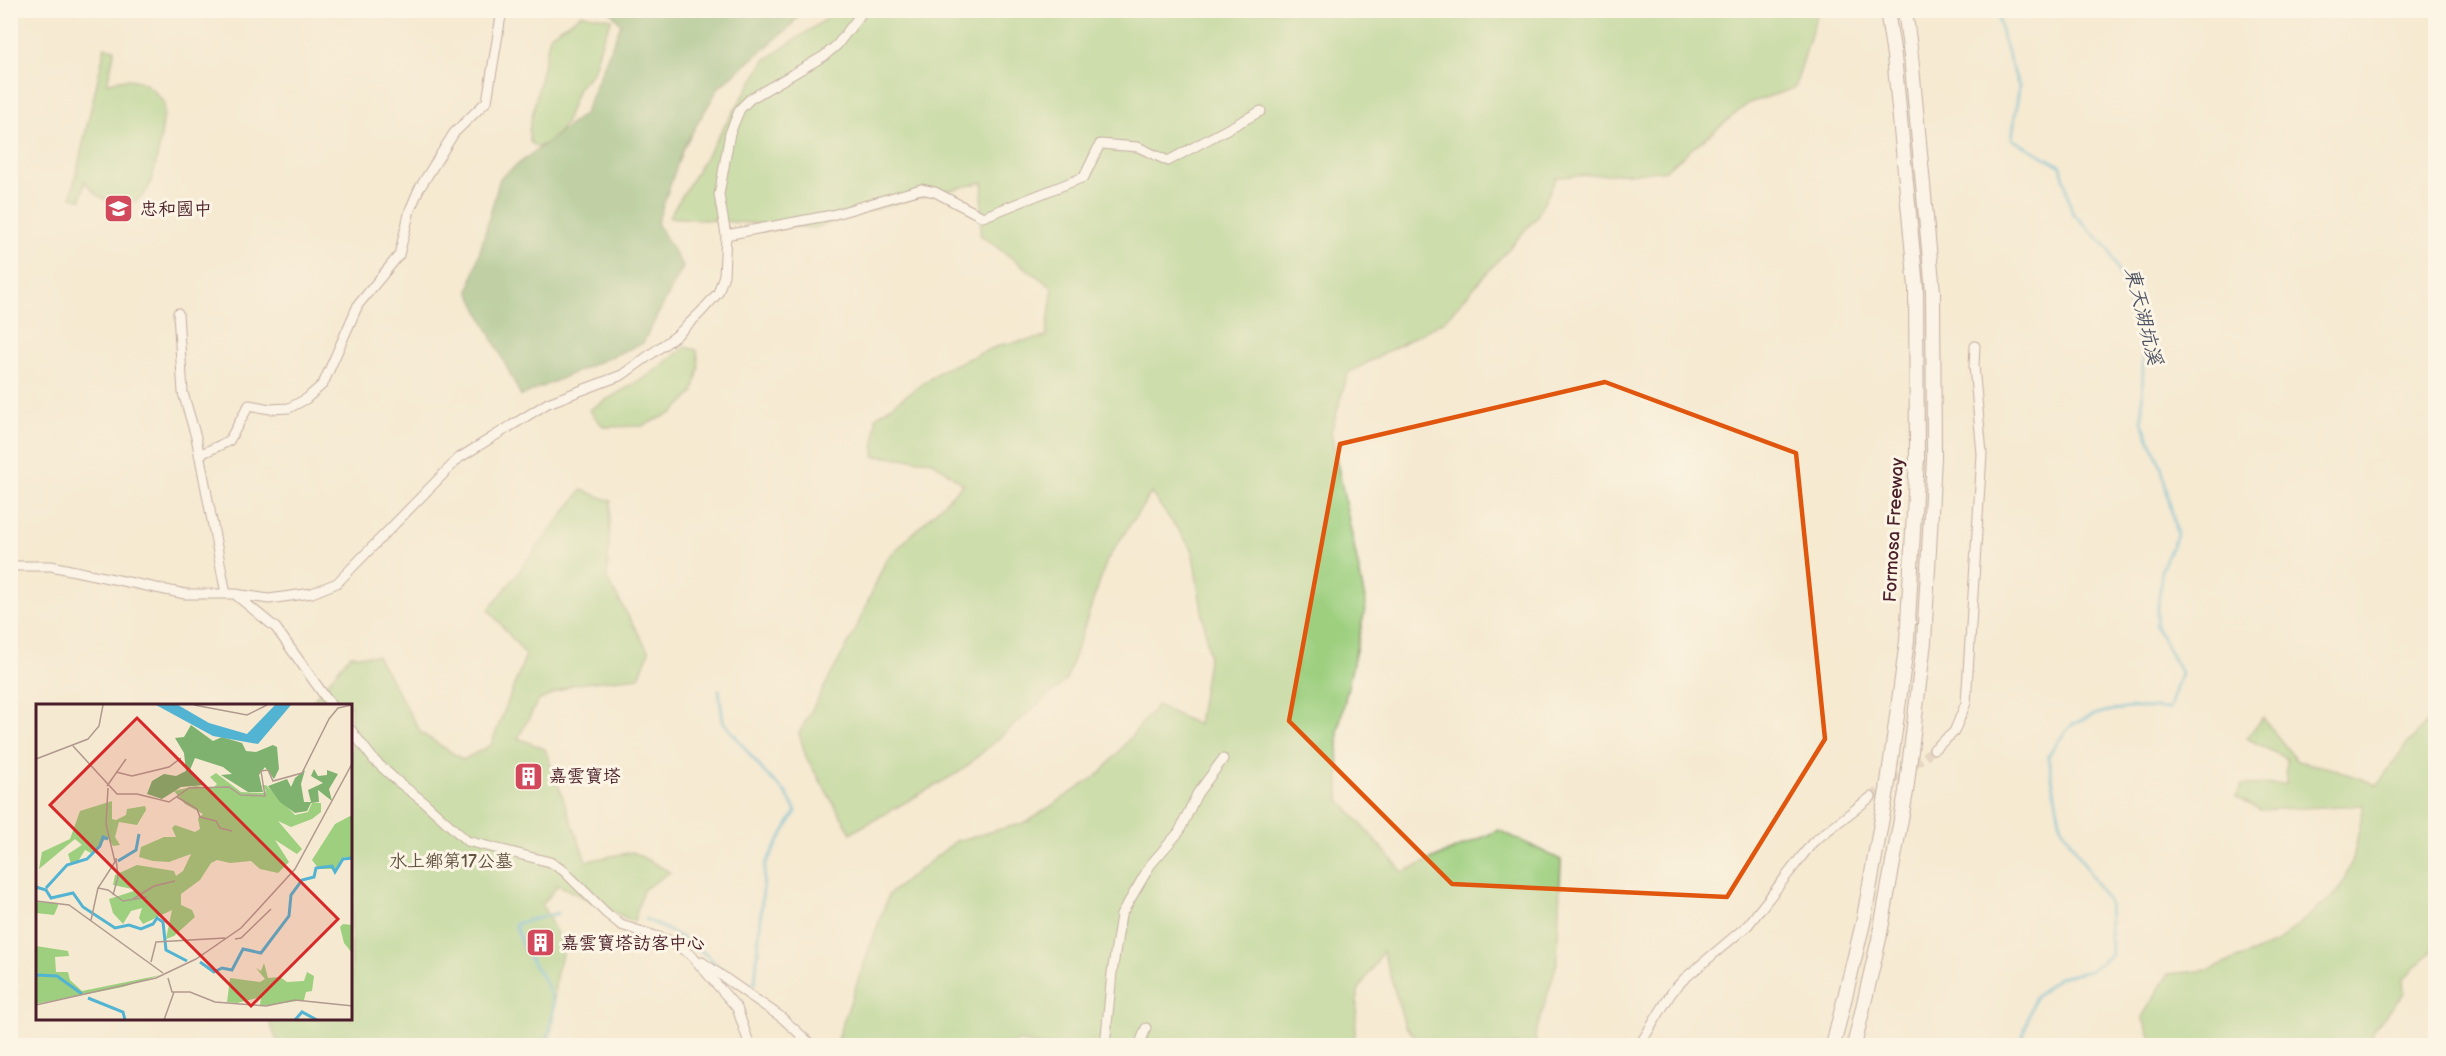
<svg xmlns="http://www.w3.org/2000/svg" width="2446" height="1056" font-family="'Balsamiq Sans','LXGW WenKai TC',sans-serif">
<style>
.green{fill:#9dcf7f;stroke:#747755;stroke-width:1.5}
.forest{fill:#7eb26e;stroke:#64684c;stroke-width:1.5}
.lines{fill:none;stroke-linecap:round;stroke-linejoin:round}
.stream{stroke:#53b3d2;stroke-width:3}
.minor-tunnel{stroke:#d3c1b0;stroke-width:9;stroke-dasharray:9 4.5;stroke-linecap:butt}
.minor-casing{stroke:#866665;stroke-width:11}
.highway-casing{stroke:#866665;stroke-width:16}
.minor{stroke:#fff;stroke-width:9}
.highway{stroke:#fff;stroke-width:14}
.marked{fill:none;stroke:#e0560e;stroke-width:4.5;stroke-linejoin:round}
.labels{text-anchor:middle;dominant-baseline:central;stroke-width:6;stroke-linejoin:round;paint-order:stroke}
.poi-label{font-size:18px;fill:#4a1f2b;stroke:#fcf5e5;text-anchor:start}
.street-label{font-size:18px;fill:#4a1f2b;stroke:#fcf5e5}
.park-label{font-size:18px;fill:#635444;stroke:#fcf5e5}
.water-label{font-size:20px;font-style:italic;fill:#4d5365;stroke:#fcf5e5}
.inset-river{fill:none;stroke:#53b3d2;stroke-width:3}
.inset-road{fill:none;stroke:#b1998f;stroke-width:1.5}
.view{fill:#d62828;fill-opacity:0.15;stroke:#d62828;stroke-width:3}
.inset-edge{fill:none;stroke:#4a1f2b;stroke-width:3}
</style>
<rect width="100%" height="100%" fill="#fcf5e5"/>
<filter id="ink" filterUnits="userSpaceOnUse"><feTurbulence type="fractalNoise" baseFrequency=".0167" numOctaves="2"/><feDisplacementMap in="SourceGraphic" scale="12" xChannelSelector="R" yChannelSelector="G"/><feConvolveMatrix kernelMatrix="1 2 1 2 8 2 1 2 1" color-interpolation-filters="sRGB"/></filter>
<filter id="wash" filterUnits="userSpaceOnUse"><feTurbulence type="fractalNoise" baseFrequency=".008" numOctaves="4" result="noise"/><feDisplacementMap in="SourceGraphic" scale="24" xChannelSelector="R" yChannelSelector="G"/><feGaussianBlur stdDeviation="1.35" result="paint"/><feColorMatrix in="noise" values="0 0 0 0 0 0 0 0 0 0 0 0 0 0 0 0 0 1.4 0 .05"/><feComposite in="paint" operator="in"/></filter>
<g filter="url(#wash)">
<rect width="100%" height="100%" fill="#f5ead1"/>
<path class="green" d="M838,11H1818L1795,88L1749,103L1664,171L1557,177L1536,218L1444,321L1348,373L1331,432L1366,605L1338,731L1339,799L1403,872L1499,830L1561,860L1557,963L1535,1036L1537,1045H1423L1405,1026L1383,951L1358,991L1354,1045L1045,1046L1016,1041L1013,1046L835,1045L889,894L956,841L1027,822L1102,772L1157,705L1198,725L1209,654L1192,549L1151,493L1107,560L1066,680L961,771L851,833L806,757L799,733L855,631L886,560L963,484L932,461L874,456L876,417L942,370L1000,345L1046,337L1053,288L980,235L983,182L896,203L813,228L669,217L765,60Z
M582,14L612,19L602,41L593,72L578,88L565,124L551,142L537,147L530,142L529,130L550,35Z
M105,47L115,49L107,84C133,73 148,81 164,103C165,118 155,179 147,190C129,216 98,202 85,181L81,199L71,197Z
M685,347L697,350L699,368L693,393L674,412L642,426L604,427L589,410L649,375Z
M582,490L611,501L607,579L649,652L639,677L574,684L538,701L518,738L545,749L586,861L633,852L670,872L643,890L634,922L558,885L542,905L564,947L556,976L552,1029L542,1045H279L268,1019L351,1018V705H312L315,698L350,655L377,656L421,733L463,760L491,745L526,655L489,610Z
M2435,713V948L2403,979L2404,993L2375,1028L2367,1045H2154L2142,1017L2168,974L2210,970L2276,943L2338,892L2353,859L2364,805L2260,810L2236,797L2242,785L2286,784L2287,759L2246,738L2263,718L2297,761L2338,770L2377,785L2404,748Z"/>
<path class="forest" d="M610,11H802L790,27L719,87L683,148L657,223L683,267L643,343L521,396L469,291L500,178L584,114L621,24Z"/>
<g class="lines">
<path class="stream" d="M1997,10L2004,43L2019,87L2012,139L2061,166L2072,212L2108,248L2123,283L2143,360L2142,422L2161,466L2177,535L2162,568L2156,626L2181,673L2169,709C2138,706 2101,708 2074,724C2064,730 2055,747 2048,756L2061,826L2109,904L2111,955L2090,971L2058,978L2034,998L2020,1046
M719,690L723,721L764,772L785,792L796,811L765,865L755,983L744,988
M646,919C673,933 702,946 721,970
M548,1046L554,1004L545,981L523,948L515,924L558,913"/>
</g>
</g>
<g filter="url(#ink)">
<g class="lines">
<path class="minor-tunnel" d="M1871,797L1934,749"/>
<defs>
<path id="minor" d="M726,235L832,215L921,189L935,192L983,217L1084,177L1100,144L1138,147L1168,161L1261,111
M178,313L183,393L196,437L226,594
M199,455L229,441L249,405L270,409L289,408L306,399L323,384L358,305L399,255L410,210L419,189L454,133L487,101L502,10
M10,566H51L185,594H235L269,599L312,593L337,583L459,458L548,403L622,375L676,336L700,313L718,293L724,275L726,235L719,195L730,133L740,109L750,99L824,56L837,45L864,10
M237,596L276,628L331,705
M351,730L374,760L397,781L424,802L467,841L550,862L564,871L606,913L621,925L668,940L691,955L737,1008L750,1046
M1934,749L1954,732L1966,703L1982,454L1974,366L1975,346
M702,962L781,1017L813,1046
M1105,1046L1112,973L1121,915L1151,864L1179,832L1197,794L1223,759
M1139,1046L1146,1028
M1639,1046L1672,992L1684,979L1748,925L1813,842L1871,797"/>
<path id="highway" d="M1833,1046L1863,923L1887,790L1907,641L1917,458L1916,287L1894,56L1887,10
M1854,1046L1879,939L1906,792L1924,642L1934,458L1933,292L1911,56L1905,10"/>
</defs>
<use href="#minor" class="minor-casing"/>
<use href="#highway" class="highway-casing"/>
<use href="#minor" class="minor"/>
<use href="#highway" class="highway"/>
</g>
</g>
<path d="M0 0H2446V1056H0ZM1605,382L1796,453L1825,739L1727,897L1452,884L1289,721L1340,444Z" fill="#f5ead1" fill-opacity=".55" fill-rule="evenodd"/>
<path class="marked" d="M1605,382L1796,453L1825,739L1727,897L1452,884L1289,721L1340,444Z"/>
<defs>
<symbol id="school-square" viewBox="-11 -11 22 22"><rect x="-9" y="-9" width="18" height="18" rx="4" fill="#d1495b" stroke="#fcf5e5"/><path d="M0-5L7-2L0 1L-7-2ZM-4 1L0 2.5L4 1V4Q0 6-4 4Z" fill="#fff"/></symbol>
<symbol id="building-square" viewBox="-11 -11 22 22"><rect x="-9" y="-9" width="18" height="18" rx="4" fill="#d1495b" stroke="#fcf5e5"/><path d="M-4-6H4V6H1V3H-1V6H-4ZM-2.5-4.3h1.7v1.8h-1.7ZM.8-4.3h1.7v1.8H.8ZM-2.5-1h1.7V.8h-1.7ZM.8-1h1.7V.8H.8Z" fill="#fff"/></symbol>
</defs>
<g fill-rule="evenodd">
<use href="#school-square" x="102" y="192" width="33" height="33"/>
<use href="#building-square" x="512" y="760" width="33" height="33"/>
<use href="#building-square" x="524" y="926" width="33" height="33"/>
</g>
<g class="labels">
<g class="poi-label">
<text x="140" y="209">忠和國中</text>
<text x="549" y="776">嘉雲寶塔</text>
<text x="561" y="943">嘉雲寶塔訪客中心</text>
</g>
<g class="street-label">
<text transform="translate(1894 530) rotate(-87)">Formosa Freeway</text>
</g>
<g class="park-label">
<text x="451" y="861">水上鄉第17公墓</text>
</g>
<g class="water-label">
<text transform="translate(2143 316) rotate(76)">東天湖坑溪</text>
</g>
</g>
<g transform="translate(36 704)">
<rect width="316" height="316" fill="#f5ead1"/>
<path d="M180,69L205,88L227,89L230,87L226,82L230,81L259,111L272,108L276,99H285V108L276,115L255,123L242,117L266,145L261,150L239,136L253,158L242,169L224,165L215,157L194,159L181,156L175,159L164,176L145,190V201L156,206L159,213L138,232L130,235L136,206L107,220L103,214L106,204L95,207L87,220L77,209L73,195L101,186L77,181L79,171L101,161L138,167L140,172L147,167L155,150L133,158L117,157L103,153L105,143L128,133H140L136,124L139,121L159,128L164,125L162,114L167,110L149,100L138,87L159,82L177,84L181,80L174,73ZM76,97V115L80,116L90,111L91,105L109,102L110,106L101,121L83,118L79,133L84,141L77,142L71,133L62,144L55,149L49,146L41,159L35,160L32,150L46,141L39,135L3,165L6,148L34,135L44,107ZM316,111V153H308L301,165H283L276,156L299,120ZM0,198L22,199V202L18,211L0,209ZM307,220L316,221V249L308,239L304,223ZM0,242L32,247L33,252L19,253L20,268H32L34,276L46,287L125,271L87,283L0,300ZM228,259L232,274L244,273L251,278L268,277L271,268L278,272L276,287L270,288L268,296L235,301H224L225,293L201,299L191,298L194,274L224,278L229,275L220,264L225,267Z" fill="#9dcf7f"/>
<path d="M155,21L177,37L186,33L206,39L210,47L220,48L237,41L241,43L243,65L238,75L229,63L223,71L227,88H212L185,71L196,70L187,63L159,54L154,66L169,81L145,83L126,95L111,90L116,77L128,70L140,72L150,67L148,49L139,34L148,33ZM278,65L282,72L291,71V66L302,70L293,85L296,97L282,86L283,98L275,99L271,107L259,109L244,98L232,82L251,75L255,83L259,74L269,66L265,80L268,98H275L272,86L287,79L275,72Z" fill="#7eb26e"/>
<path d="M120,1H142L173,19L211,30L239,1H255L222,40L177,32Z" fill="#53b3d2"/>
<path class="inset-river" d="M82,157L100,146L103,130M0,183L10,186L15,194L37,189L47,203L79,224L93,221L105,225L117,220L121,214L127,218L130,246L151,257M10,184L31,161L51,155L64,142L67,133L72,135M164,258L178,268L186,264L196,266L207,245L225,249L253,212L255,191L266,176L278,173L280,164L296,162L299,168L307,155L317,154M0,271L21,272L46,290M52,294L87,308L89,316M259,316L266,308L281,316"/>
<path class="inset-road" d="M158,1L211,11L231,1M37,42L81,90H101L133,98L153,84L193,83L205,91L229,92L225,67L232,66L237,77L266,69L293,15L302,4L316,1M0,55L52,35L63,22L67,1M80,68L96,72L133,63L145,54M71,82L90,55M72,84L70,120L79,158L62,184L72,186L87,197L111,193M141,93L161,105L164,113L180,117L184,124L196,127M77,191L82,173L80,154M97,195L118,182L139,177M0,197L33,201L127,269M55,216L62,184M199,235L205,234L235,205M115,258L120,238L189,234M132,274L136,288H154L179,298L230,302L259,296L317,302M0,301L120,274L160,255L205,224L259,165L317,58M128,316L138,288"/>
<path class="view" d="M101,14L302,215L215,302L14,101Z"/>
<rect width="316" height="316" class="inset-edge"/>
</g>
<rect width="2446" height="1056" fill="none" stroke="#fcf5e5" stroke-width="36"/>
</svg>
